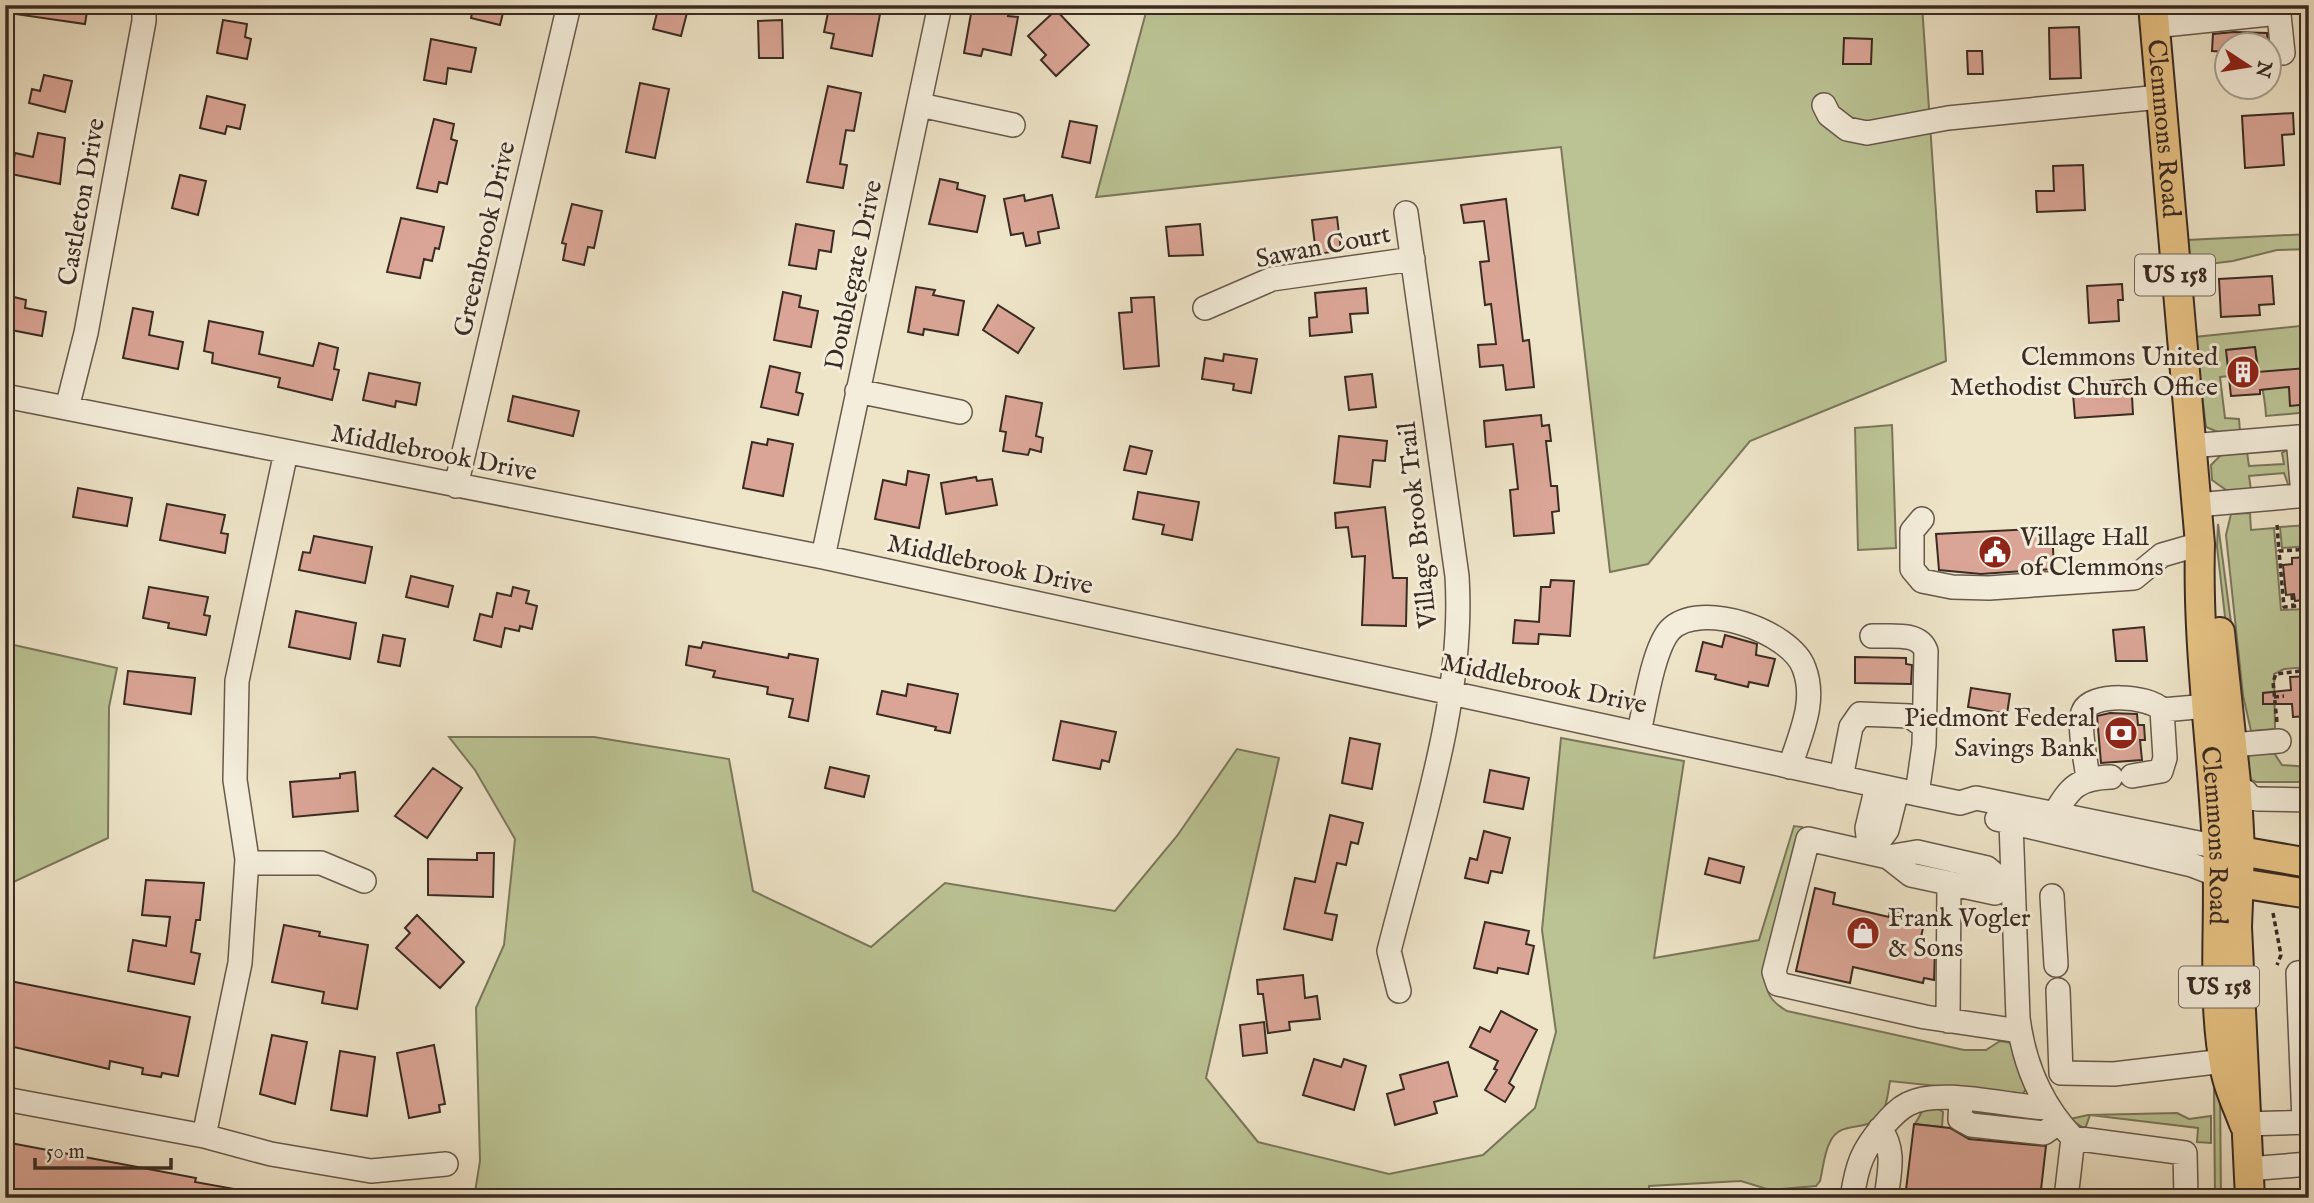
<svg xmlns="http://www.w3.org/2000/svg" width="2314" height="1203" font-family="'IM FELL English',serif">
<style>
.green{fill:#bbc394;stroke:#7a775c;stroke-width:2}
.building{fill:#daa596;stroke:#3a2b23;stroke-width:2}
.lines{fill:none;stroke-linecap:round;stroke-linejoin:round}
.minor-casing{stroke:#67594c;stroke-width:26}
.major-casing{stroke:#3a2b23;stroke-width:32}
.path{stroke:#3a2b23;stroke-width:3.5;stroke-dasharray:5 3.5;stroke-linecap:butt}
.minor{stroke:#f4eddb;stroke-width:23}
.major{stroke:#e7c284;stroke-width:28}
.labels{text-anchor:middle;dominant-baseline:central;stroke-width:6;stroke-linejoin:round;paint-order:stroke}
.shield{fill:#f4eddb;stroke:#72655a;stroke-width:2}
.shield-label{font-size:24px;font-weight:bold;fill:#3a2b23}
.street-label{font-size:26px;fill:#3a2b23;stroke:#f4eddb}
.poi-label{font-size:26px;fill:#3a2b23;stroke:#f4eddb;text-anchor:end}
</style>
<rect width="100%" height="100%" fill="#eee4c8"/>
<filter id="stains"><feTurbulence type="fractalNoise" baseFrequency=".00286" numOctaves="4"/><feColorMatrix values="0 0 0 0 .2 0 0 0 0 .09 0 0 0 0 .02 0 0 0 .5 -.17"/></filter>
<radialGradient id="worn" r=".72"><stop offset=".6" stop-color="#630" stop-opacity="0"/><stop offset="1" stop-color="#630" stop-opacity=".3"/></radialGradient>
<path class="green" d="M1148,5H1922L1946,361L1750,441L1648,564L1610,572L1561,147L1096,197Z
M2309,234V249L2277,250L2233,261L2183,267L2187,240Z
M2309,325V412L2266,416C2265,392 2258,371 2255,347L2227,350L2229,376L2220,377L2225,418L2239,419L2240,431L2218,432L2206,427L2195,337Z
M1892,425L1896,548L1858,550L1855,428Z
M2288,449L2294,484L2289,487L2284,473L2249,476L2251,490H2226L2212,480L2211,465L2221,455L2247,452L2249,466L2284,464L2282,453Z
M2250,513L2251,530L2274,528L2281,610L2309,609V667L2284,669L2274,674L2275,729L2251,731L2243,695L2226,535L2231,514Z
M2218,524L2244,721L2242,726L2236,712L2217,547Z
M2309,525V546L2282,548L2280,527Z
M5,643L117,668L109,707L108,838L5,886Z
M449,737H594L729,759L753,891L871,947L945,883L1115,911L1177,836L1237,749L1279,758L1206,1078L1258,1142L1389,1174L1483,1155L1535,1108L1556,1032L1542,930L1561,738L1684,761L1654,958L1759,940L1794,826L1802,827C1794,857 1761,967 1768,992C1771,1000 1780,1007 1787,1011L1964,1050H1986L2000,1041L2012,1043L2026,1090L2021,1095L1890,1081C1888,1092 1887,1110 1878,1118C1864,1132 1840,1120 1830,1142C1824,1153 1823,1169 1820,1181L1816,1186L1770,1190L1741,1181L1649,1186V1198H474L480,1161L476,1008L504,945L515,839L475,770Z
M2274,753L2282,765L2309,767V782H2256L2244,777L2243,762L2250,754Z
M2214,1089H2220L2221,1198H2215Z
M1937,1108L1943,1112L1942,1127L1915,1124L1923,1110Z
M2177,1113L2189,1119L2211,1116V1143L2197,1142L2198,1128L2090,1115L2085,1129L2070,1119L2088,1115Z"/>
<path class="building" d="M15,5H88L85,24L15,14Z
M474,5H505L500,25L471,18Z
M659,5H689L681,36L653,29Z
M841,5L881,9L872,56L831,48L834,34L824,32L829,8L840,10Z
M991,5L1010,7L1008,16L1018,17L1011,55L983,49L981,56L964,53L972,8L990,12Z
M1056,10L1089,45L1056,76L1041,60L1046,55L1028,36Z
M223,20L247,24L245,37L251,39L247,59L217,53Z
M782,20L783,58H759L758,21Z
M2079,27L2081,78L2050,79L2049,28Z
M2234,32L2267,33L2268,46H2227V52L2212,51L2213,34Z
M1844,38L1872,39L1871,64H1843Z
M431,39L476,48L471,72L448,68L446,84L424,80Z
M1967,51H1982L1983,74H1968Z
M44,75L72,81L65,112L29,103L32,89L40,91Z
M640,83L669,89L655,158L626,152Z
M828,86L861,93L854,131L846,130L840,164L847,165L843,188L807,182Z
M207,96L245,105L240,129L227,126L225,134L200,128Z
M2293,113L2294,134L2282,135L2284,165L2245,168L2242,116Z
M434,119L454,124L451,139L457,141L447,184L439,182L437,192L417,188Z
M1070,121L1097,126L1090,163L1062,157Z
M38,133L65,138L60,184L11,174L15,153L33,157Z
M2083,165L2085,210L2037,212L2036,191H2054L2053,166Z
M180,175L206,181L198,215L172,208Z
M940,179L958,183L957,189L985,196L977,232L929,224Z
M1024,195L1025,201L1052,195L1059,228L1038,232L1040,243L1026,246L1023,233L1011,235L1004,199Z
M1506,199L1523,341L1529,340L1534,387L1506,390L1503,365L1480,367L1478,345L1496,344L1491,304L1485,305L1480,262L1489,261L1484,221L1464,223L1461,205Z
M572,204L602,211L594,248L588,247L584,265L563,260L566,244L562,243Z
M1337,217L1341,251L1316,254L1312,220Z
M401,218L444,227L439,249L435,248L432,261L424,259L420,278L387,272Z
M796,224L834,231L831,252L819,250L816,269L789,265Z
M1200,224L1203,255L1169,256L1166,227Z
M2272,276L2274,304L2259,305L2260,315L2221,317L2219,279Z
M2122,284L2123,300H2118L2119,321L2089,323L2087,286Z
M916,287L935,290L933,295L964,301L958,335L924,329L923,335L908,332Z
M1366,288L1368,313L1350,314L1352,332L1310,336L1309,318L1317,317L1315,293Z
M783,292L801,296L799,307L818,311L811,347L774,340Z
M10,296L26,300L25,308L46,312L42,336L11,330L12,326L5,325V302L8,303Z
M1154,297L1159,366L1124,369L1119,313L1132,312L1131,298Z
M998,305L1034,328L1018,353L983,330Z
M133,308L153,312L149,335L183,342L178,369L123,358Z
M209,321L263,332L259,354L313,366L319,343L338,348L334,369L339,370L332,400L278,387L280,378L212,363L213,353L204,351Z
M2255,347L2258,372L2306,368L2309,404L2290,406L2289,387L2260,390V394L2231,396L2226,350Z
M1224,354L1257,359L1251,393L1233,390L1234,384L1202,379L1205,358L1223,361Z
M770,366L800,373L796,392L803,394L798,415L761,407Z
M369,373L420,383L416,405L396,401L395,407L363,400Z
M1372,374L1376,407L1349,410L1345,377Z
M2131,379L2133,414L2075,418L2073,394L2089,393L2088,383Z
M513,396L579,411L573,436L508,421Z
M1006,396L1042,403L1036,436L1043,438L1041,452L1030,449L1028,455L1003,451L1006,432L1000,431Z
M1541,415L1542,426L1549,425L1551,441H1546L1551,486H1557L1559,511L1552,512L1554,533L1514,536L1510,490L1518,489L1513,444L1486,447L1484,421Z
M1339,436L1387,441L1385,461L1373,460L1370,487L1334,483Z
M768,439L793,444L783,496L743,488L752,442L767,445Z
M1130,446L1152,451L1146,474L1124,470Z
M908,471L929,475L919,528L875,519L883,480L906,485Z
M976,477L977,481L992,479L997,505L946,514L941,483Z
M78,488L132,498L127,526L73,517Z
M1138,492L1199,502L1192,540L1162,534L1164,525L1133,519Z
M167,504L225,515L221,533L228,534L225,553L160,540Z
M1385,507L1393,578H1407L1406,626L1362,625L1365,556L1352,557L1348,527L1336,528L1335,513Z
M2052,528L2054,569L1981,574L1939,570L1936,534Z
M314,536L372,547L365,583L299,570L303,552L310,553Z
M2309,557V599L2295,601L2294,594L2286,595L2283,565L2292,564V558Z
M411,576L453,586L448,607L406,597Z
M1551,580L1574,581L1570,636L1539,634L1538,644L1513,643L1515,620L1539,622L1541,587H1550Z
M149,587L208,597L204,615L210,616L206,635L168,628L169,623L143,618Z
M513,587L529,591L526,603L537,606L532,629L520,626L519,631L505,628L501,647L474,640L480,614L492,617L497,593L511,596Z
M296,611L356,623L350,659L289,647Z
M2144,627L2147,661H2116L2113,630Z
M383,635L405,639L400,666L378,662Z
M1725,635L1757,644L1756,655L1775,659L1768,686L1749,682L1748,687L1715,679L1716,675L1696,671L1703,642L1722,647Z
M703,642L788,658L789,654L818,659L808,721L789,717L793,699L767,694L768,687L713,677L715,671L686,665L689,646L701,648Z
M1855,657L1906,658V664L1912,665L1911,684L1855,683Z
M128,671L195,678L191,714L124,704Z
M2309,676V716L2293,717L2292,704H2263V693L2291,690L2290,677Z
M908,684L958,694L950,733L935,730L936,727L877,714L882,691L906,696Z
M1971,688L2010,694L2007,714L1968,707Z
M2110,713L2137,714L2138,725H2144L2145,740H2140L2142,760L2101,763L2097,716Z
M1061,721L1116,732L1109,762L1102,760L1100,769L1053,760Z
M1350,738L1380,744L1372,789L1342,783Z
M830,767L869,776L864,797L825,788Z
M433,768L462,788L427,838L395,816Z
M1490,770L1529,778L1523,809L1484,802Z
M355,772L358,811L293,817L290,782L340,778V774Z
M1330,815L1363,823L1358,844L1351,842L1346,865L1337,863L1325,913L1337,915L1332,940L1284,929L1295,878L1315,882Z
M1484,831L1510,838L1502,873L1491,871L1488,883L1465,878L1470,858L1477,860Z
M477,853H494L493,897L428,895V859L477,860Z
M1709,858L1744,867L1740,883L1705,874Z
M146,880L204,883L200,920H196L191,952L200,954L194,984L128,971L133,940L166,946L170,917L142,915Z
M1815,888L1835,893L1833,904L1889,917L1890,911L1925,919L1919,946L1935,950L1934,980L1924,978L1923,983L1853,967L1850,983L1796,971Z
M417,915L464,962L440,988L396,948L410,933L405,928Z
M1485,922L1529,931L1526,944L1534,946L1528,974L1498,968L1497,973L1474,968Z
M284,925L320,932L319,936L368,945L357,1009L322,1003L324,992L272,982Z
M1303,975L1305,998L1317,996L1320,1019L1289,1022L1290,1030L1268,1033L1263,994H1258L1257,980Z
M5,980L190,1017L178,1076L162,1073L161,1077L142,1074L143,1068L110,1061L109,1069L5,1045Z
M1501,1011L1537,1030L1509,1083L1514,1087L1505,1102L1485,1090L1497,1070L1494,1069L1498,1061L1470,1047L1480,1027L1490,1032Z
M1264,1022L1267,1053L1243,1056L1240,1025Z
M272,1035L307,1042L295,1104L260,1094Z
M434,1045L445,1104L439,1105L440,1112L409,1118L397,1053Z
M340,1051L375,1057L367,1116L331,1110Z
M1314,1059L1341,1067L1344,1059L1366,1066L1354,1110L1303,1095Z
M1448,1062L1457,1096L1434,1102L1437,1113L1395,1125L1387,1094L1404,1089L1400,1075Z
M1914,1124L1950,1128L1969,1139L2046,1146L2040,1198H1905Z
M5,1142L196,1178L195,1182L240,1190V1198H5Z"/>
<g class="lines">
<defs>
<path id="minor" d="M2278,5L2283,53
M2154,26L2279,13
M920,105L1013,125
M1824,105L1829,115L1847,129L1867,133L1948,118L2160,97
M1205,308L1272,279L1413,259
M857,391L960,412
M5,396L823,557L1917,794L1960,803L1976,798L2233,850
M67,408L86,333L144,21V5
M2190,446L2298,437L2303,495
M456,486L569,5
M2196,505L2309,495
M1922,519L1912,531V569L1922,581L1952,587L1989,588L2134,578L2162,555L2200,544
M823,557L940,5
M1872,636C1890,637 1919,631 1926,651L1924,745L1917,794
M1639,732C1645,707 1653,649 1670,630C1699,599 1791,631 1804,668C1817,702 1800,734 1790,767
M2232,745L2279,741
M2132,776L2161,771L2165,758L2162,710L2208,706
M1841,778L1851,727L1860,714L1910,716L1922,725
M2088,778C2086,762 2078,726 2083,712C2090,692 2149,695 2162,710
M1877,786L1867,828L1870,853L1887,830L1897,790
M2237,792H2246L2251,798L2258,799L2309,800
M2054,815C2070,787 2078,778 2111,777
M1997,819L2192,865L2231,880
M2011,822L2018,1018C2024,1064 2041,1105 2073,1138
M1888,857L1911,875L1995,893L1993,873L1987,868L1917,852L1888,857L1808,839L1774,972L1778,984L1925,1017L2019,1031
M247,863H321L364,881
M2052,896L2056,965
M2058,990L2061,1073L2114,1074L2224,1061
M1399,991L1389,951C1419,831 1465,700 1457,576L1406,213
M1948,1021L1949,883
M5,1099L204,1136L240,963L247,859L235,780L237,681L286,452
M1961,1100L1960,1119L1971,1125L2044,1133L2058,1123
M2304,1121L2298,973L2309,972
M2244,1124L2309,1122
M1880,1129C1896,1149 1889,1174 1886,1198
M204,1136L271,1154L371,1171L446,1164
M2248,1169L2309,1164
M1852,1198C1857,1165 1862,1150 1884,1125C1891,1117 1898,1109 1908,1104C1940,1087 2010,1107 2047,1108
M2066,1198L2073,1138L2185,1153L2186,1198"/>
<g id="major">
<path id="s1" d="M2153,5L2200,544C2197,645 2212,746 2217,846C2221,920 2211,996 2225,1069C2228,1088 2238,1107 2244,1124"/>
<path d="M2220,632L2237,792L2240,851L2237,927L2250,1198"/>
<path d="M2240,851L2309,863"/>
<path d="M2239,883L2309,894"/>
</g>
</defs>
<use href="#minor" class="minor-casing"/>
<use href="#major" class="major-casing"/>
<path class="path" d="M2277,525L2279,551
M2309,549L2279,551L2284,607L2309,605
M2292,595L2293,607
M2274,697L2284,696
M2277,722L2273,682L2276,674L2309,670
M2273,913L2281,955L2277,965"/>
<use href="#minor" class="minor"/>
<use href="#major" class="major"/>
</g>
<defs>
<symbol id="building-disc" viewBox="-11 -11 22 22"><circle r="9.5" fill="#8f2418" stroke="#f4eddb"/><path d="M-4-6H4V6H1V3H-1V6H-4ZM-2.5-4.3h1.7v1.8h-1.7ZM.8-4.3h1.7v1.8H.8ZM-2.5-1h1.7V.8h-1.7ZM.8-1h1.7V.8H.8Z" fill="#fff"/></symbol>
<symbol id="civic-disc" viewBox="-11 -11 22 22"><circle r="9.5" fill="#8f2418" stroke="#f4eddb"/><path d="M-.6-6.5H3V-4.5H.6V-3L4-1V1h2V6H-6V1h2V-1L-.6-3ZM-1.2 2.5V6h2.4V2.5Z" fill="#fff"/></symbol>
<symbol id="bank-disc" viewBox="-11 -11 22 22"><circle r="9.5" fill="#8f2418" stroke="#f4eddb"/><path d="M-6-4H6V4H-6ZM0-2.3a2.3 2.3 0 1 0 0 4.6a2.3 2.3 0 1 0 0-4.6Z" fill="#fff"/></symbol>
<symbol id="shop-disc" viewBox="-11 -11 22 22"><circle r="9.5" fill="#8f2418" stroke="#f4eddb"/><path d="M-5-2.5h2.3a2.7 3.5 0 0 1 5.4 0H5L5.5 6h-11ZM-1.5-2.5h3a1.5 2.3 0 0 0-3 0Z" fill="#fff"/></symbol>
</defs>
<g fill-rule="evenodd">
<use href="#building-disc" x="2224" y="353" width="38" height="38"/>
<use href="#civic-disc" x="1976" y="533" width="38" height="38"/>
<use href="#bank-disc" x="2102" y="714" width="38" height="38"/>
<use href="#shop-disc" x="1844" y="914" width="38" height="38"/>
</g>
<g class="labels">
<g class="shield">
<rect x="2135" y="254.5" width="80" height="41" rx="5"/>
<rect x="2179" y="966.5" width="80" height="41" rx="5"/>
</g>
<g class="shield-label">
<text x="2175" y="275">US 158</text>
<text x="2219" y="987">US 158</text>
</g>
<g class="street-label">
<text stroke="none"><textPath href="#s1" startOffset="124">Clemmons Road</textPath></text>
<text transform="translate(82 202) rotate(-80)">Castleton Drive</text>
<text transform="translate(485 239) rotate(-77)">Greenbrook Drive</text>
<text transform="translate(1323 247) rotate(-11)">Sawan Court</text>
<text transform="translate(854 275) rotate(-78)">Doublegate Drive</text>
<text transform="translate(434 453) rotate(11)">Middlebrook Drive</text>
<text transform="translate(1418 525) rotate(-96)">Village Brook Trail</text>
<text transform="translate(990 565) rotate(12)">Middlebrook Drive</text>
<text transform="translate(1544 684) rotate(12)">Middlebrook Drive</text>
<text stroke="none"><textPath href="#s1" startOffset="833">Clemmons Road</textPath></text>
</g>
<g class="poi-label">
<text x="2218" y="357">Clemmons United<tspan x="2218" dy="30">Methodist Church Office</tspan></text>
<text x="2020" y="537" text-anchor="start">Village Hall<tspan x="2020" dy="30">of Clemmons</tspan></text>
<text x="2096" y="718">Piedmont Federal<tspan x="2096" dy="30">Savings Bank</tspan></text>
<text x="1888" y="918" text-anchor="start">Frank Vogler<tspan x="1888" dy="30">&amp; Sons</tspan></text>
</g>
</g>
<rect width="2314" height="1203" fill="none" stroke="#eee4c8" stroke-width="28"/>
<rect x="7" y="7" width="2300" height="1189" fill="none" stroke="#3a2b23" stroke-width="3.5"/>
<rect x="14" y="14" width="2286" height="1175" fill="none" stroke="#3a2b23" stroke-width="2"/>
<g transform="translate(2248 66) rotate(102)"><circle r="33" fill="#f4eddb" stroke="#aa9f91" stroke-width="2"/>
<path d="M0-5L12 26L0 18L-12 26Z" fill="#8f2418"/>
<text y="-10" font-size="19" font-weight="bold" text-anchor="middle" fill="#3a2b23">N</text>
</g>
<path d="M35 1158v10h136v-10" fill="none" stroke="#3a2b23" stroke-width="3.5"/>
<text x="46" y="1158" font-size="21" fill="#3a2b23" stroke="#f4eddb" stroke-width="5" paint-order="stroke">50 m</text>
<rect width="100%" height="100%" filter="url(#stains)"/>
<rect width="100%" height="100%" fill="url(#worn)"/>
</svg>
